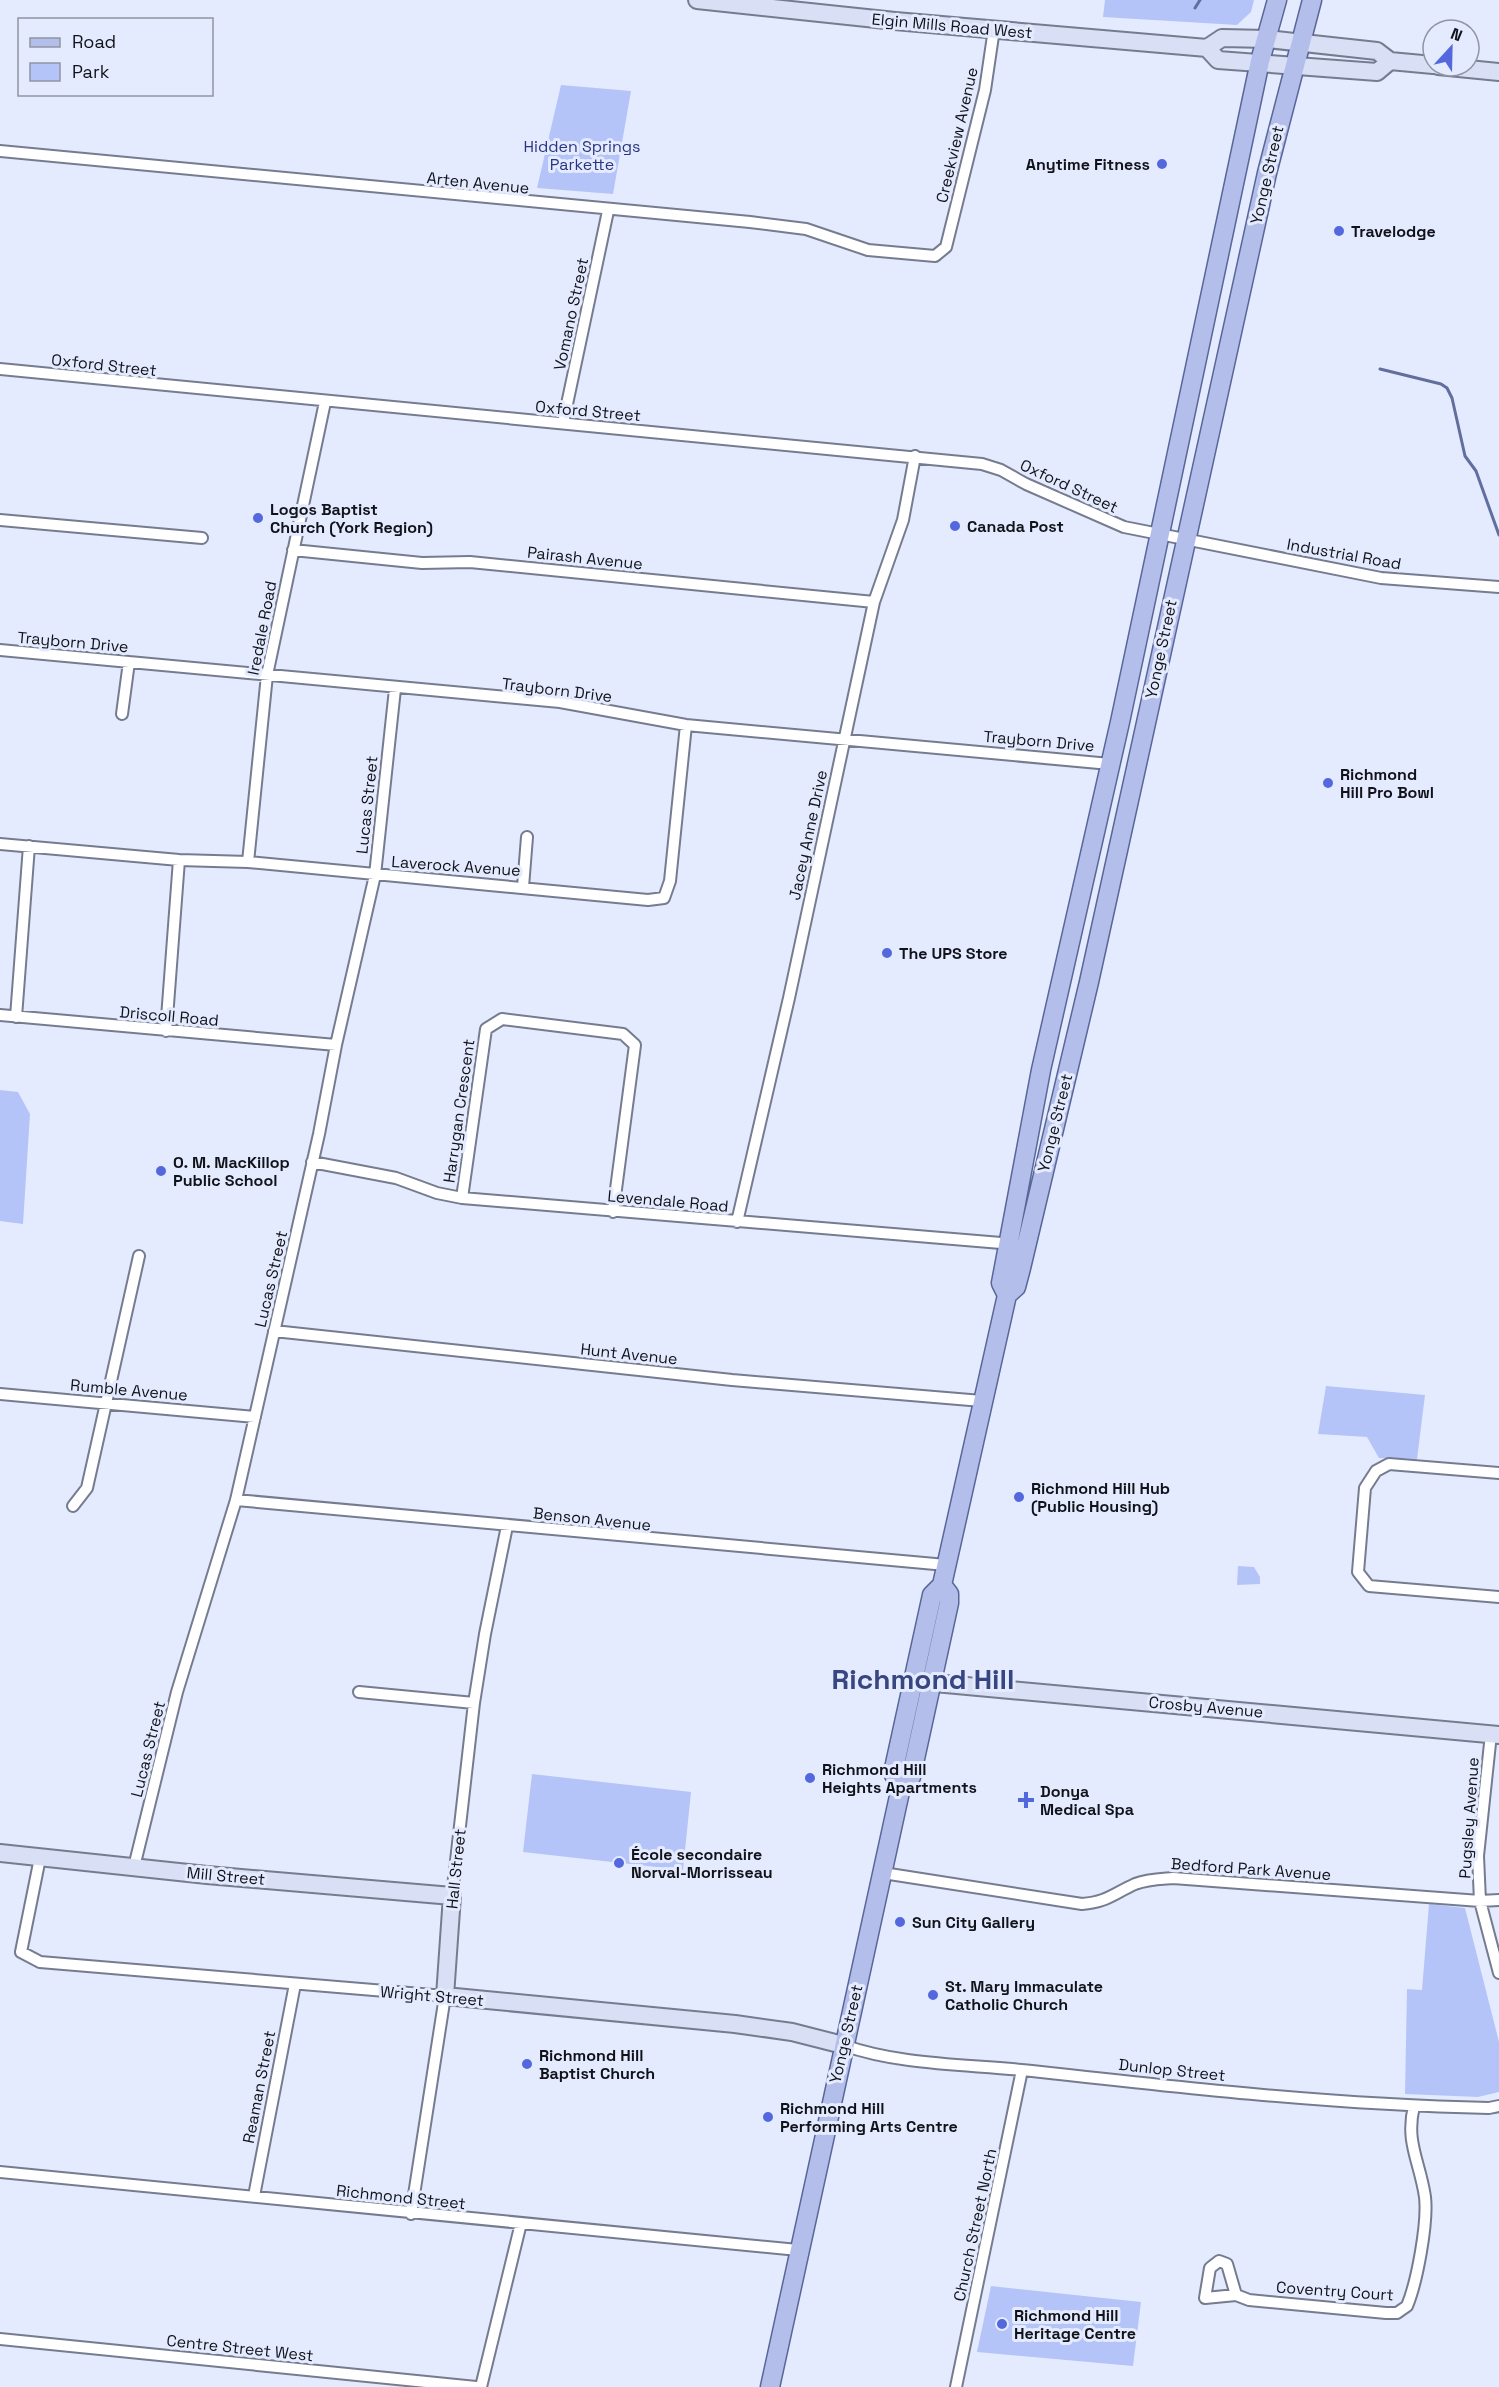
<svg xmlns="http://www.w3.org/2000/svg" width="1499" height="2387" font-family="'Space Grotesk',sans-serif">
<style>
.green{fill:#b5c4f8}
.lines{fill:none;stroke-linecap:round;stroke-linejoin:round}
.stream{stroke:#616e9e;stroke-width:3}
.street-casing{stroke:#757c90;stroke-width:14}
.secondary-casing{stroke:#757c90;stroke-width:20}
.primary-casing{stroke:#596698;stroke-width:21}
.street{stroke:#fff;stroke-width:10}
.secondary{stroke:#d9dff4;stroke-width:16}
.primary{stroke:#b3beea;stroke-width:18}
.poi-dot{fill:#5368dd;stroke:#e5ebfe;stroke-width:2}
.labels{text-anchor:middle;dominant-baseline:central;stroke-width:6;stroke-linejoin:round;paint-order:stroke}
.street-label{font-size:16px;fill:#11131b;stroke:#e5ebfe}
.park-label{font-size:16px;fill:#293581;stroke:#e5ebfe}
.poi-label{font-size:16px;font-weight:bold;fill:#11131b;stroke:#e5ebfe;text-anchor:start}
.town-label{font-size:28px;font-weight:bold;fill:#374580;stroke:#e5ebfe}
</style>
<rect width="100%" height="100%" fill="#e5ebfe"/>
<path class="green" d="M1105,0H1254L1251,12L1237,25L1103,17Z
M561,85L631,91L613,194L537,188Z
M0,1090L18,1092L30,1114L23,1224L0,1221Z
M1326,1386L1425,1395L1417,1459L1379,1458L1367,1437L1318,1434Z
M1238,1566L1254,1567L1260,1577V1584L1237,1585Z
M532,1774L691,1792L683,1870L523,1852Z
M1429,1904L1465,1908L1499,2042V2092L1478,2097L1405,2094L1407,1989L1422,1990Z
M991,2286L1141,2302L1133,2366L977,2352Z"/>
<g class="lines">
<path class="stream" d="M1195,8L1200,0
M1380,369L1441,384L1447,388L1452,398L1465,456L1476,471L1499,535"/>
<defs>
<path id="street" d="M0,151L750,222L806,229L868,250L935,256L946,247L985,90L994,29
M0,369L982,464L1001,470L1026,484L1124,527L1381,578L1499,587
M563,423L608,211
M0,520L202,538
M293,550L422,563L470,562L874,602
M0,650L560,702L686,725L1110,764
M122,714L129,662
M0,844L179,860L248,862L648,900L664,898L670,881L686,725
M248,862L267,675L325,402
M523,887L527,837
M0,1015L336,1045
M16,1017L29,846
M166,1031L179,860
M312,1162L396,1178L437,1193L462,1198L1013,1244
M462,1198L486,1029L502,1019L623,1034L635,1045L613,1212
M737,1222L789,998L874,602L903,520L915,456
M274,1331L732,1380L982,1401
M0,1394L255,1417
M1499,1473L1389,1464L1376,1471L1365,1488L1358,1572L1369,1586L1499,1597
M236,1500L946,1565
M73,1506L87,1488L139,1256
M359,1692L474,1703
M1491,1734L1478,1856L1480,1901L1499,1973
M40,1858L21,1952L40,1962L445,1996L411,2214
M134,1867L177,1692L236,1500L319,1134L336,1045L375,875L395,689
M883,1873L1082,1904C1107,1902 1113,1894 1135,1884C1147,1879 1160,1879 1173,1878L1480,1901L1499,1900
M452,1896L474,1703L485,1634L507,1526
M843,2045C902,2066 970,2064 1032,2071C1184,2088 1337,2105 1489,2108L1499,2106
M0,2172L798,2250
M254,2196L295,1984
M1236,2295L1205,2298L1210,2268L1219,2261L1227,2264L1236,2295L1249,2300L1386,2313H1397L1407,2306C1417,2282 1428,2223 1425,2197C1420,2162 1405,2142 1414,2106
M0,2339L476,2387
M481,2387L521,2223
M956,2387L1022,2070"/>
<path id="secondary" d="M697,0L895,21L1207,48L1222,38L1267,39L1377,51L1390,61L1433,65
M1207,48L1218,60L1377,72L1390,61
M1438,66L1499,72
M913,1681L1499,1735
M0,1853L207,1875L452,1896L445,1996L735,2024L792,2032L843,2045"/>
<path id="primary" d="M1007,1295L1001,1283L1041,1070L1120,722L1260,61L1277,0
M901,1787L893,1773L932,1595L942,1585L1007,1295L1016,1287L1021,1268L1089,982L1267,173L1312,0
M770,2387L901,1787L911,1777L949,1603V1594L942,1585"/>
</defs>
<use href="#street" class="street-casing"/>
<use href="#secondary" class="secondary-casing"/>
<use href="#primary" class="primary-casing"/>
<use href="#street" class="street"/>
<use href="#secondary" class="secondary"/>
<use href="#primary" class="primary"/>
</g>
<g class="poi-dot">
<circle cx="1162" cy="164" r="6"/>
<circle cx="1339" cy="231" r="6"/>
<circle cx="258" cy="518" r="6"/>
<circle cx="955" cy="526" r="6"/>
<circle cx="1328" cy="783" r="6"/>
<circle cx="887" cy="953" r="6"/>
<circle cx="161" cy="1171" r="6"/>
<circle cx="1019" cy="1497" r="6"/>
<circle cx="810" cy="1778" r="6"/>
<path d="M1023 1791h6v6h6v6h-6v6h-6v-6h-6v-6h6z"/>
<circle cx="619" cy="1863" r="6"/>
<circle cx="900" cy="1922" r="6"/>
<circle cx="933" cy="1995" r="6"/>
<circle cx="527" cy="2064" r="6"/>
<circle cx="768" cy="2117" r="6"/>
<circle cx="1002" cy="2324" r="6"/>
</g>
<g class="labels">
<g class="street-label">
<text transform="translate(952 26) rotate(5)">Elgin Mills Road West</text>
<text transform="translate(957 135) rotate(-77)">Creekview Avenue</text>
<text transform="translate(1267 175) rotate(-77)">Yonge Street</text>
<text transform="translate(478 183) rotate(6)">Arten Avenue</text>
<text transform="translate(571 314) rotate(-78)">Vomano Street</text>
<text transform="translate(104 365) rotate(6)">Oxford Street</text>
<text transform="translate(588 411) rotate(5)">Oxford Street</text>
<text transform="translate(1069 486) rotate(25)">Oxford Street</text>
<text transform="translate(1344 554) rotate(10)">Industrial Road</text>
<text transform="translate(585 558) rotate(6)">Pairash Avenue</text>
<text transform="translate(262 628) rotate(-79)">Iredale Road</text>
<text transform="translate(73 642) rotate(5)">Trayborn Drive</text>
<text transform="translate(1161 649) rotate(-78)">Yonge Street</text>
<text transform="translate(557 690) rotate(7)">Trayborn Drive</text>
<text transform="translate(1039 741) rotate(5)">Trayborn Drive</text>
<text transform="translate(367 805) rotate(-84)">Lucas Street</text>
<text transform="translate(808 835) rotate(-78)">Jacey Anne Drive</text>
<text transform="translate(456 866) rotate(4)">Laverock Avenue</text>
<text transform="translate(169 1016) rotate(5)">Driscoll Road</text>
<text transform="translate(459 1111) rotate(-82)">Harrygan Crescent</text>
<text transform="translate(1055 1123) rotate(-76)">Yonge Street</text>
<text transform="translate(668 1201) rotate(5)">Levendale Road</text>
<text transform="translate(271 1279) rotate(-77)">Lucas Street</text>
<text transform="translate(629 1354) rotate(6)">Hunt Avenue</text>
<text transform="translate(129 1390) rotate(5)">Rumble Avenue</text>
<text transform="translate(592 1519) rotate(6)">Benson Avenue</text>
<text transform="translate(1206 1707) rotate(5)">Crosby Avenue</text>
<text transform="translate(148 1749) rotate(-76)">Lucas Street</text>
<text transform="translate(1469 1818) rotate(-86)">Pugsley Avenue</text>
<text transform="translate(456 1869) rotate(-84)">Hall Street</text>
<text transform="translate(1251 1869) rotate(4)">Bedford Park Avenue</text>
<text transform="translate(226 1876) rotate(5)">Mill Street</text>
<text transform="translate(432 1996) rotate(5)">Wright Street</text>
<text transform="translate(846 2034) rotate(-77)">Yonge Street</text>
<text transform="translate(1172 2070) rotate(6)">Dunlop Street</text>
<text transform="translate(259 2087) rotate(-79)">Reaman Street</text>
<text transform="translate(401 2197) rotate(6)">Richmond Street</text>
<text transform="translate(975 2225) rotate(-78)">Church Street North</text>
<text transform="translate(1335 2291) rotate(4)">Coventry Court</text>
<text transform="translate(240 2348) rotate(6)">Centre Street West</text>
</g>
<g class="park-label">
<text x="582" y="146">Hidden Springs<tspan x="582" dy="18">Parkette</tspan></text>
</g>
<g class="poi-label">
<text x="1150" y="164" text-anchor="end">Anytime Fitness</text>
<text x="1351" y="231">Travelodge</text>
<text x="270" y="509">Logos Baptist<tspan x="270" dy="18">Church (York Region)</tspan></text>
<text x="967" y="526">Canada Post</text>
<text x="1340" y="774">Richmond<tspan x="1340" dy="18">Hill Pro Bowl</tspan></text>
<text x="899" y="953">The UPS Store</text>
<text x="173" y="1162">O. M. MacKillop<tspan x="173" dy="18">Public School</tspan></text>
<text x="1031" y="1488">Richmond Hill Hub<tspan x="1031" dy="18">(Public Housing)</tspan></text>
<text x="822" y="1769">Richmond Hill<tspan x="822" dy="18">Heights Apartments</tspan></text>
<text x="1040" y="1791">Donya<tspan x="1040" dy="18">Medical Spa</tspan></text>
<text x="631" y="1854">École secondaire<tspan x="631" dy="18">Norval-Morrisseau</tspan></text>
<text x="912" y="1922">Sun City Gallery</text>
<text x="945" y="1986">St. Mary Immaculate<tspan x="945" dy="18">Catholic Church</tspan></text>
<text x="539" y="2055">Richmond Hill<tspan x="539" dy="18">Baptist Church</tspan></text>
<text x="780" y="2108">Richmond Hill<tspan x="780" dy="18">Performing Arts Centre</tspan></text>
<text x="1014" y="2315">Richmond Hill<tspan x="1014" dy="18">Heritage Centre</tspan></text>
</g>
<g class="town-label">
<text x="923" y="1679">Richmond Hill</text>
</g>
</g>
<rect x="18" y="18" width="195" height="78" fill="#e5ebfe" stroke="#9095a3" stroke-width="1.5"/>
<rect x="30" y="38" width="30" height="9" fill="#b3beea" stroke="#9095a3" stroke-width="1.5"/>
<text x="72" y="48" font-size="18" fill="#11131b">Road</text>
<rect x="30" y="63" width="30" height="18" fill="#b5c4f8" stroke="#9095a3" stroke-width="1.5"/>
<text x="72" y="78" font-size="18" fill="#11131b">Park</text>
<g transform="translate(1451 48) rotate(22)"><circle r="28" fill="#e5ebfe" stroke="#9095a3" stroke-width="1.5"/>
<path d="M0-4.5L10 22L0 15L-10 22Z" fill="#5368dd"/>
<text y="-9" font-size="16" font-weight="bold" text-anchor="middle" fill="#11131b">N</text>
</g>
</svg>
